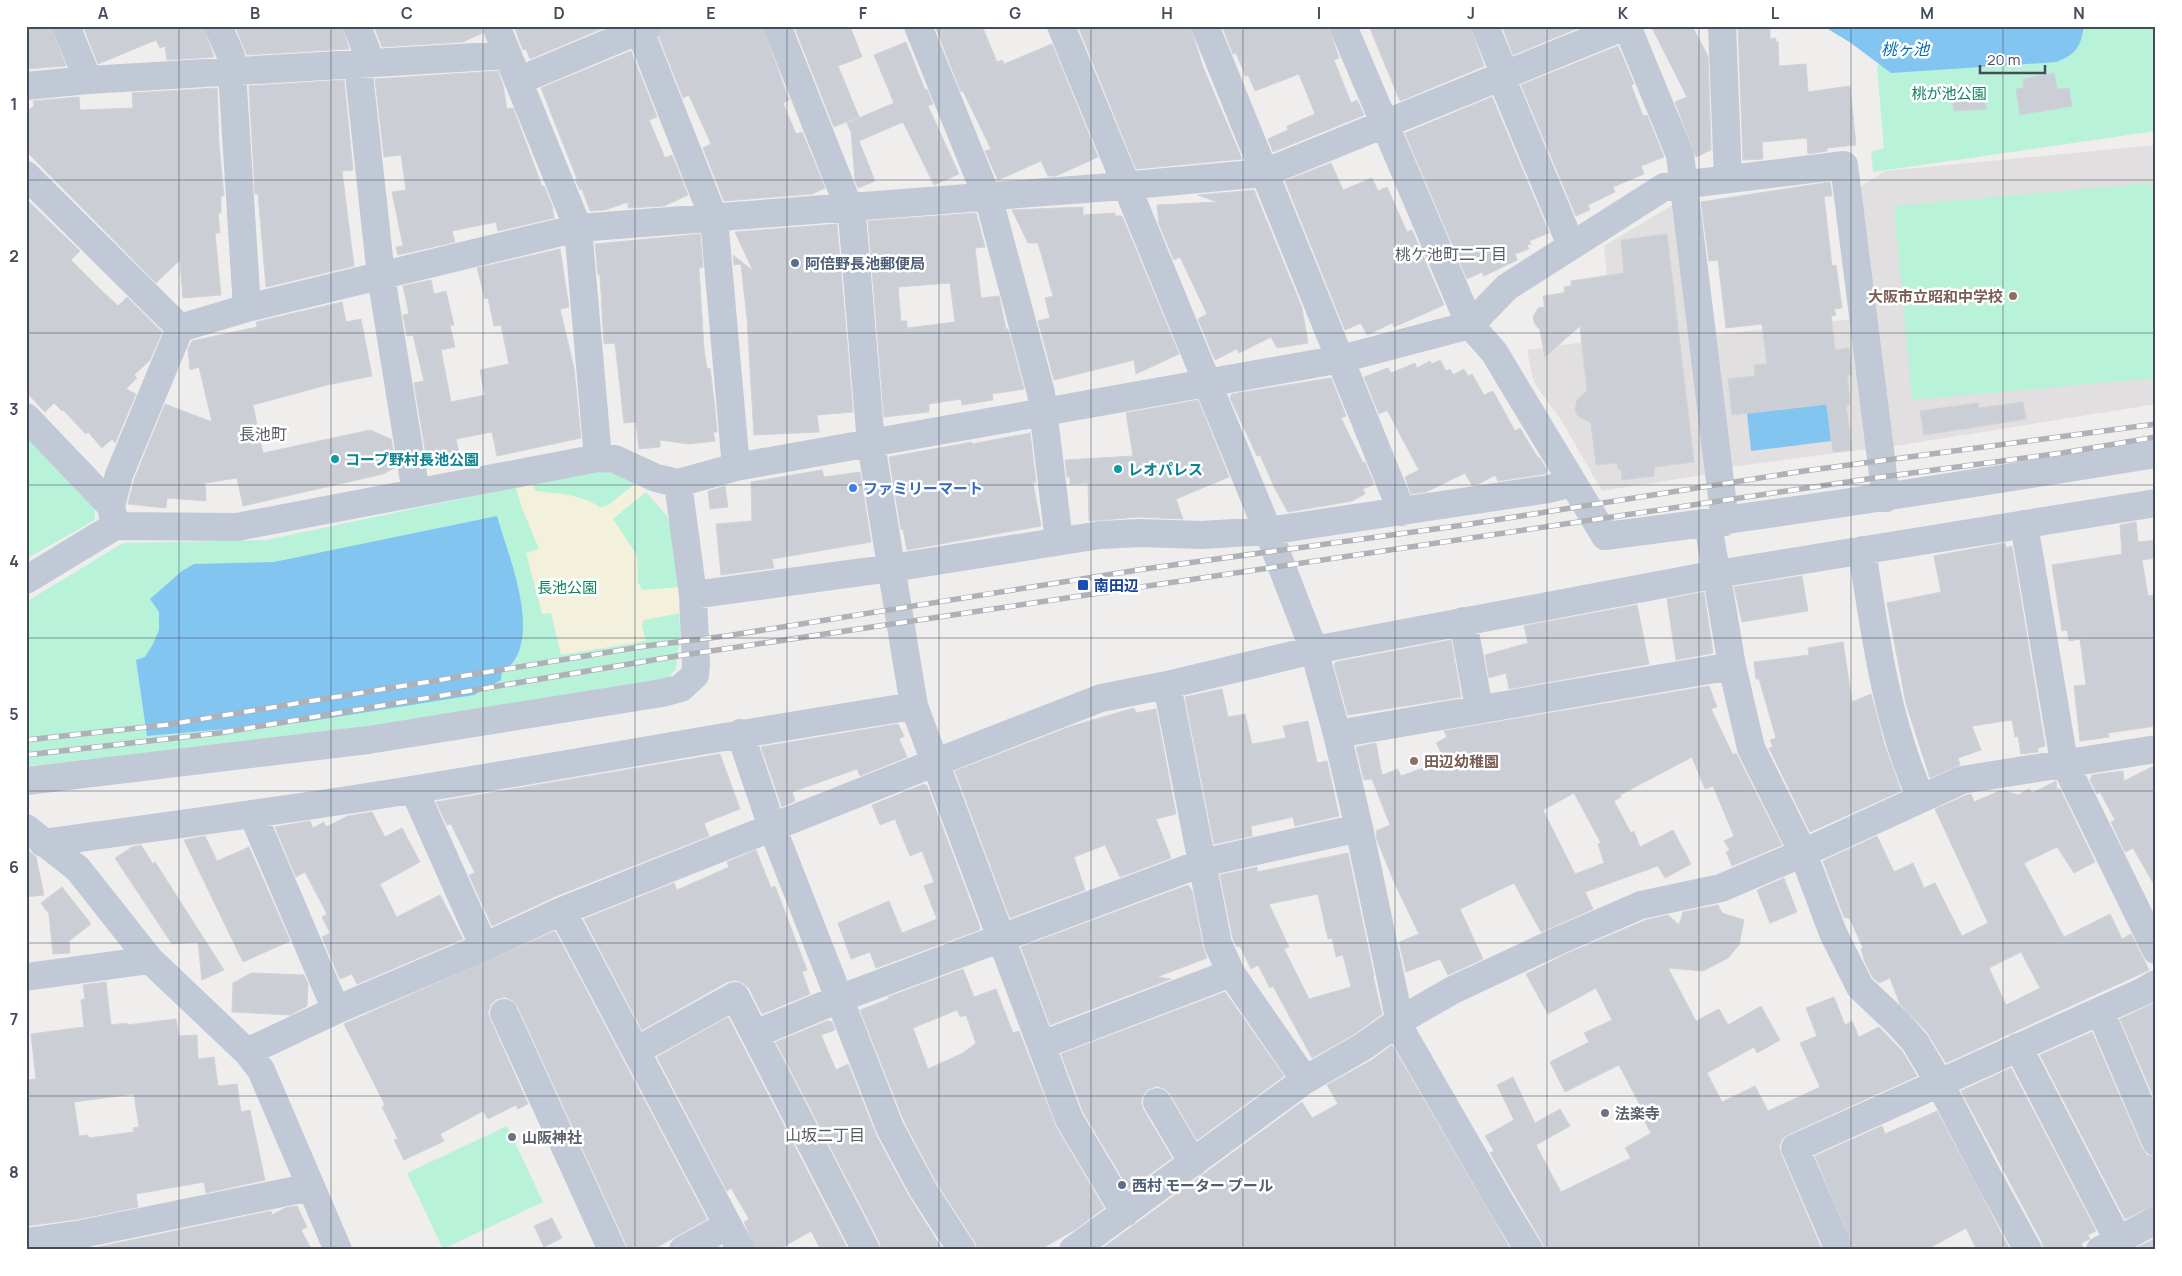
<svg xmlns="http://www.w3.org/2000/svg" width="2182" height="1276" font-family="Manrope,'Noto Sans JP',sans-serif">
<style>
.education{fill:#e1dfdf}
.green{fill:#b8f2d9}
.sand{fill:#f3f0dc}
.water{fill:#82c5f1}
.building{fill:#ccced6;stroke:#d1d2da;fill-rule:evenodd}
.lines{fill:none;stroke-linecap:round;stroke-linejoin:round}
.minor{stroke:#c2c9d6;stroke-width:28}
.rail-casing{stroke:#afb1b8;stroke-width:5.5}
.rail{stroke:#fff;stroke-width:4;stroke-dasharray:11;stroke-linecap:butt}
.grid{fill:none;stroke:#444c5c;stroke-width:1;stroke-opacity:0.55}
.service-dot{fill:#5c6f8a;stroke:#fff;stroke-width:2}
.education-dot{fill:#8d6e63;stroke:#fff;stroke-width:2}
.culture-dot{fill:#0f9aa8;stroke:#fff;stroke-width:2}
.shop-dot{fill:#3f7fe0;stroke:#fff;stroke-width:2}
.transit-dot{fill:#1a4fb4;stroke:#fff;stroke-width:2}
.worship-dot{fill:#6b7280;stroke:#fff;stroke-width:2}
.labels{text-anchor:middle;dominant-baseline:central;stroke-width:5;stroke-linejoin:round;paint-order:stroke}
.park-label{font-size:15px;fill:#10825e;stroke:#fff}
.service-label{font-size:15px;font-weight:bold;fill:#4e5e75;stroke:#fff;text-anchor:start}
.education-label{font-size:15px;font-weight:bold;fill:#785e54;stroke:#fff;text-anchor:end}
.culture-label{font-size:15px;font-weight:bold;fill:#0d838f;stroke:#fff;text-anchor:start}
.shop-label{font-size:15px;font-weight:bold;fill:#366cbe;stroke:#fff;text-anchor:start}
.transit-label{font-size:15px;font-weight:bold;fill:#164399;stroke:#fff;text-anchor:start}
.worship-label{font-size:15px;font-weight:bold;fill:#5b616d;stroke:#fff;text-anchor:start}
.water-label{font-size:16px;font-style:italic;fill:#036cb1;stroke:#fff}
.neighbourhood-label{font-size:16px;fill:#595c63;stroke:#fff}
.neatline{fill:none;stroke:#444c5c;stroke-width:2}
.grid-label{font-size:16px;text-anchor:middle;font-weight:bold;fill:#444c5c}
</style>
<rect width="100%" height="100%" fill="#f0eeed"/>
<path class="education" d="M2156,145V404L1889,447L1858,188L1885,171Z
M1681,200L1709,474L1602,491L1560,418L1536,386L1532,376L1527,350L1613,338L1604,246Z
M1852,319L1868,449L1730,467L1714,335Z"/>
<path class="green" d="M1891,26H2156V131L1873,172L1871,152L1884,148L1877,68Z
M2151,183L2156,240V378L1912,400L1894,206Z
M26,432L94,504L95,520L26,559Z
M605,470L622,476L636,483L646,492L667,516L677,542L680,634L676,669L667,679L585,694L200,750L26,766V602L123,543L266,540L516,487Z
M507,1126L543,1202L443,1249L407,1173Z"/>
<path class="sand" d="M636,483L646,492L613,519L637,555L638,583L643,590L680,587L681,613L644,620L642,626L646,641L561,655L551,613L542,614L526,553L539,549L521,506L516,487L532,484L536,491C558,494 581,494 600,507L607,506Z"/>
<path class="water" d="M1823,26H2084C2080,48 2077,53 2057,62L1891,73L1851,43Z
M1827,404L1831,441L1751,451L1747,413Z
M497,516C508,555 538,625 514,661C512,665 506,668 502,671L501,680L474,695L305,722L147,736L136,660L145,657L153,644L159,630V612L150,599L182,571L194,564L274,562Z"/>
<path class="building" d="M26,26H51L66,66L26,69Z
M83,26H203L214,57L167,60L165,46L160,48L156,40L98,64Z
M235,26H342L349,49L247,55Z
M374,26H481L482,33L463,42L382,47Z
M514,26H608L530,59L526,49L523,50Z
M664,26H762L789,100L783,103L796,134L802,132L825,188L812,194L724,201L703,148L711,144L689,95L683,98L659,37Z
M794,26H850L862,57L838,66L859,117L834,127Z
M935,26H982L997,62L1002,60L1004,64L1052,44L1098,157L1056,176H1048L1041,161L998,180L985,151L991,149L963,91L961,92Z
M1078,26H1190L1203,67L1242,159L1136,169Z
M1222,26H1328L1339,58L1334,60L1351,103L1357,100L1364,115L1273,152L1268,139L1288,130L1287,126L1315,114L1299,74L1255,91L1248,75L1246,77L1236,53L1233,54Z
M1369,26H1470L1484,66L1400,101Z
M1502,26H1583L1513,55Z
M1651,26H1692L1708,56L1711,150L1696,157L1675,102L1687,97Z
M1738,26H1770V39L1776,38V42H1778L1779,66L1806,64L1808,92L1850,86L1856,145L1827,148V151L1808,154L1807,138L1762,142L1763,159L1743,160Z
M906,42L925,90L927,89L933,104L928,106L959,174L934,185L903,122L859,141L875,181L858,188L855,180L851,132L847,123L894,103L874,55Z
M1618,46L1634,84L1631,85L1643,116L1647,115L1664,157L1641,166L1644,174L1613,187L1615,192L1588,205L1590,210L1576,216L1521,85Z
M631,51L657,117L649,120L665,158L672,155L688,195L664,206L628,208V202L605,210L590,211L582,189L580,190L575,179H577L541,88Z
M498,71L503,85L507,109L513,108L542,186H544L552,205L554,218L498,231L496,222L452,231L455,242L398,255L396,247L403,246L392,192L406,190L401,155L384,157L375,79Z
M2054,73L2057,89L2069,88L2072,106L2020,115L2016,89L2024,88L2023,79Z
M344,80L353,170L342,171L354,266L266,287L258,194H255L249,86Z
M1984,84L1986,109L1954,111L1952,86Z
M217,88L219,144L224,196H221V213H218L220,233H215L221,295L183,298L180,260L156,283L26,151V112L34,106L33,101L79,97L80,110L133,108L132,93Z
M1492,97L1549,233L1529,241L1531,244L1527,245L1529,249L1515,254L1517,260L1484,276L1482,272L1467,279L1405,133Z
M1331,163L1343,190L1372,178L1378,191L1387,187L1407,232L1412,230L1444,305L1394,327L1392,323L1367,335L1361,323L1345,330L1285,181Z
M1830,182L1832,196H1824L1832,266L1836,265L1842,308L1834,309L1836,315L1831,316L1835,350L1849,348L1852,375H1847L1850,404L1846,405L1852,450L1833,452L1827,404L1732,415L1728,379L1755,376L1754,365L1767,364L1762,324L1726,328L1718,260L1709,261L1701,202Z
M1254,190L1302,308L1308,343L1277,348L1271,337L1239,353L1237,349L1215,360L1198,319L1207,314L1180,257L1174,260L1159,224L1157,205L1217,202L1198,195Z
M26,199L80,251L71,260L100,289L118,306L127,297L162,332L150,360L134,375L137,378L126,389L136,394L115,443L112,439L102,448L88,432L86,434L63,410L62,411L54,403L45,412L26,392Z
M1083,207V215L1115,213V216H1122L1179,354L1136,374L1134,360L1054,380L1038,321L1050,318L1045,298L1053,296L1038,243H1028L1012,210Z
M976,213L985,247L975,248L981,298L999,296L1006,329H1008L1024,389L992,394L993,400L962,405L961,399L929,404V412L884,417L868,221ZM950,283L955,322L907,328V321H901L898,287Z
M837,224L853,412L817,415L819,432L754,435L747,318L741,264L734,265L733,255L753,271L735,232Z
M700,234L703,267L699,268L704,349L707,369L710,368L715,409L717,432H713L715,441L689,444L660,440V447L639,449L636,422L624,423L615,343L604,344L600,275H598L595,244Z
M1667,234L1694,462L1654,467V476L1622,480L1621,469H1618L1617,463L1596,465L1591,423L1578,416L1575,410L1577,400L1587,391L1580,326L1545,357L1540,330L1535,324L1533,317L1538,308L1545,307L1543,296L1563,293L1565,291L1564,287L1571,286V281L1624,273L1621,240Z
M560,249L569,307L560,309L574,368L581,438L497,456L492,432L456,439L459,453L443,456L444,464L428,467L414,383L424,381L413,335L407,336L403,315L409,314L403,286L431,280L434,294L446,291L454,325L450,326L455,347L441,350L451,402L485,395L480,370L509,364L501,325L494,326L488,298L485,299L477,268Z
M342,302L346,322L361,319L372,376L327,385L253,405L263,453L370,430L391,439L396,467L383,474L243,506L237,478L205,483L206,501L167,498L166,508L128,504L134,480L165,404L212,422L199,367L190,370L188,349L192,341L257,327L256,322Z
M1440,360L1446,371L1450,369L1453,375L1464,369L1468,376L1472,374L1484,395L1493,391L1515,431L1520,428L1538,458L1539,457L1547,470L1545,474L1498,481L1495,475L1479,484L1472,485L1465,473L1426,492L1411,494L1405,477L1419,470L1387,410L1379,414L1364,377L1388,368L1391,373L1415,363L1417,368L1430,361L1432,364Z
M1331,378L1346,416L1341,418L1363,463L1365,462L1374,484L1363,489L1365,494L1352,501L1288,512L1275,489L1260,455L1257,456L1230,398L1232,394Z
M1198,400L1229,477L1176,499L1183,519L1139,517L1089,521L1088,483L1070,484V477H1067L1065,460L1133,456L1126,413Z
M2023,402L2026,419L1924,435L1920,411L1978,403L1979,408Z
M1030,433L1036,482L1033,483L1041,526L907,550L903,529L901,530L889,457L972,442V444Z
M822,470L824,477L860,472L871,542L772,559L774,568L721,575L716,524L752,521L751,482Z
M725,486L728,507L710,509L708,491Z
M2136,522L2138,542L2156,540V558L2142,560L2148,596L2153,595L2156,610V726L2108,733L2109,737L2080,741L2074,686L2086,685L2080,639L2069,641L2067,630L2062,631L2052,565L2122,554L2120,525Z
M2005,543L2006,548L2012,546L2045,746L2038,748V752L2021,754L2018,736L2015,737L2012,720L1972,726L1981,750L1958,758L1960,765L1930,778L1906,704L1887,603L1941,592L1934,556Z
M1802,576L1808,611L1742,622L1734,587Z
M1704,592L1713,653L1676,660L1667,599Z
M1637,605L1649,664L1509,689L1506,673L1489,678L1485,655L1528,643L1524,626Z
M1451,640L1461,697L1348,715L1334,665L1336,662Z
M1843,642L1852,702L1871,694L1884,743L1901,791L1810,832L1769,748L1773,747L1770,740L1776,738L1759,679H1756L1754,662L1809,655L1808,648Z
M1709,686L1717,707L1711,709L1733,755L1736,753L1782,845L1732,866L1726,852L1730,850L1724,841L1734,836L1713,786L1705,789L1692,757L1620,795L1621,797L1614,801L1631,833L1634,831L1640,847L1673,830L1691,864L1665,878L1658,866L1585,892L1593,909L1541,932L1514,883L1460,909L1483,959L1448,975L1440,959L1406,972L1399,942L1419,934L1394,882L1377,840L1376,831L1390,825L1372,779L1364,780L1356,747L1376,743L1382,775L1398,769L1401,776L1442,761L1440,757L1443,756L1436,743L1447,737L1444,731ZM1574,793L1601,843L1598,844L1604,863L1575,874L1543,810Z
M1222,689L1228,717L1245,714L1252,744L1286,738L1283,726L1308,721L1317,763L1327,761L1339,816L1295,826L1293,817L1251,826L1252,836L1214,844L1185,697Z
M1134,708L1136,713L1156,709L1176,814L1156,819L1171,858L1120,877L1105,845L1074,857L1085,890L1010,918L955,771L1072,726Z
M898,724L904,736L899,739L907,757L860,776L857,769L792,792L795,801L782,807L761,747Z
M720,754L740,809L704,823L709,836L556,896L492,926L469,875L475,873L451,824L447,825L436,802Z
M2156,765V888L2133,848L2125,852L2111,822L2115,820L2100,792L2097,794L2090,780L2092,775L2123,771L2124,781Z
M2056,781L2057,789H2060L2095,862L2074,873L2057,847L2024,863L2064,937L2110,914L2122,939L2131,934L2149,970L1946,1063L1927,1032L1900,1004L1890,978L1879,983L1873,978L1865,962L1861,949L1863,948L1850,919L1844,917L1823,861L1877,836L1894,872L1913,863L1924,888L1935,883L1962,936L1988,923L1935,809L1967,795L1971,794L1974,802L1999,791H2005L2018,795L2029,789L2032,793ZM2021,952L2040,988L2006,1005L1989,968Z
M924,784L927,786L980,927L979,930L876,968L870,952L851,959L838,923L889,901L902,933L937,919L924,886L934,882L922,851L910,856L895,819L880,825L872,805Z
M372,812L385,837L402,828L420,862L380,884L396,916L397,917L440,895L463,939L357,984L352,974L340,979L322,937L330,933L322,917L327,914L305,872L296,877L275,827L310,821L313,828L324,822L326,827L348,816Z
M205,836L217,861L249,847L290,941L243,962L184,840Z
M141,845L153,864L155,862L224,970L202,980L198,942L172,944L115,858L132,847Z
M26,848L36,857L44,895L26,897Z
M756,850L771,888L775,886L807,970L802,972L810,994L762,1014L749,988L743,983L735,980L727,982L642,1030L584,919L674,883L677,890L729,867L727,862Z
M1348,853L1374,976H1373L1382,1014L1356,1033L1312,1058L1273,986L1270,988L1258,965L1251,969L1240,946L1237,947L1233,939L1220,875L1257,867V872ZM1318,894L1328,939L1332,938L1336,957L1343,955L1351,987L1309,999L1284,949L1289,947L1269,904Z
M1784,878L1797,912L1770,923L1757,890Z
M1188,885L1192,891L1203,947L1207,958L1157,977L1171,979L1050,1025L1021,947Z
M62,887L91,924L69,941L70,953L53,954L49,914L41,903Z
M1718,905L1722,913L1744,920L1739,945L1728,958L1703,971L1668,968L1696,1021L1719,1009L1728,1025L1761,1006L1780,1040L1757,1053L1754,1047L1707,1073L1722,1102L1755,1086L1768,1111L1820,1087L1800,1043L1817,1036L1806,1008L1834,997L1845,1025L1852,1021L1859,1037L1879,1027L1902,1051L1917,1076L1789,1134L1782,1139L1779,1147L1781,1154L1822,1250H1545L1542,1242L1490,1153L1494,1151L1485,1136L1514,1120L1497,1085L1513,1077L1535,1123L1560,1109L1570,1126L1536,1145L1561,1192L1631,1158L1625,1148L1651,1133L1638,1110L1642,1109L1619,1065L1565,1092L1550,1062L1589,1042L1584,1033L1612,1020L1596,988L1548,1014L1526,974L1566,954L1646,920L1668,915L1679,925L1683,912Z
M555,931L707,1219L652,1250H627L626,1244L518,1007L513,1001L505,997L497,999L491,1004L488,1012L490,1019L528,1104L518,1109L516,1105L488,1119L483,1111L440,1134L444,1141L404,1160L394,1140L398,1139L382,1107L385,1105L344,1024Z
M963,969L974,997L996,989L1013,1033L1019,1031L1056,1127L1104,1208L1076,1229L1039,1250H978L975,1242L935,1180L904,1121L860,1010L889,999L888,997ZM957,1010L960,1017L966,1015L976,1043L963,1053L928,1069L913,1028Z
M251,973L304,975L308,984L307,1006L290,1015L232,1012L233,983Z
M106,982L111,1025L127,1023V1025L176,1019L179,1036L197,1035L198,1059L214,1057L218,1086L237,1084L241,1112L250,1110L265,1180L206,1193L204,1182L136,1194L138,1207L79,1219L26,1226V1080L36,1079L31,1034L84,1027L81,1000L85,999L83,985ZM134,1094L139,1127L133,1128L134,1132L89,1138L88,1135L79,1136L74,1102Z
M1225,992L1284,1076L1197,1140L1170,1094L1165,1089L1157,1086L1149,1089L1143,1095L1141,1102L1143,1109L1172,1158L1129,1189L1083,1112L1061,1054Z
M2156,1002V1102L2120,1019Z
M728,1017L848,1250H821L811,1231L778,1250H756L744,1222L749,1219L731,1188L727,1191L657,1057Z
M827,1021L832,1022L835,1030L821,1035L836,1070L848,1064L876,1135L908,1195L943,1250H881L880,1243L776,1042Z
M2092,1032L2142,1148L2147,1155L2156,1157V1204L2125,1219L2040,1055Z
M1392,1045L1511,1250H1100L1302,1102L1312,1118L1338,1104L1327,1085L1372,1060Z
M2011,1068L2096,1231L2088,1235L2090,1239L2081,1243L2084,1250H2044L2042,1242L1961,1091Z
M1937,1111L2010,1250H1977L1966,1228L1926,1250H1854L1815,1156L1882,1126L1885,1134Z
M297,1206L307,1227L301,1230L312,1250H93V1248L271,1211L272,1215L285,1208Z
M552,1218L562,1238L544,1247L534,1226Z
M2156,1238V1250L2134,1249Z"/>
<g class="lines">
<path class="minor" d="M66,26L88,80
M218,26L231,56L247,308
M357,26L368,55L359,74L381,276L416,493
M496,26L578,228L598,458
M638,26L714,219L736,467
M777,26L852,215L871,444L914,706
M918,26L991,207L1041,393L1059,541
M1061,26L1268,531L1314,650L1337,734L1359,828L1402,1032L1500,1202L1529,1250
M1205,26L1402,512
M1343,26L1470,325L1507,287L1664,187L1844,165L1886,498
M1485,26L1502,68L1501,77L1571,245
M1627,26L1680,155L1725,522
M1722,26L1728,179
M518,81L649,26
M26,86L88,80L508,55
M26,175L180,328
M180,328L247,308L578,228L1111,187L1264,173L1625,26
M26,417L111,506
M1708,524L1732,666L1751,748L1803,853L1833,933L1860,987L1898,1023L1915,1042L1939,1082L1987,1175L2028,1250
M2024,524L2064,762L2156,950
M115,526L111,506L119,475L180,328
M1862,550C1875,635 1886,720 1921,798
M26,580L115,526L237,527L598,458L615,459L656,478L678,483L736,467L1341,359L1470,325L1494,352L1605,536C1789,513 1972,484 2156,454
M693,595L892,568L1100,535L1140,533L1201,535L1268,531L1549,489L1572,483
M1463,621L1479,708
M1167,685L1218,944L1231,973L1305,1080
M740,733L772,827L890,1128L922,1188L962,1250
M1337,734L1732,666
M26,781L368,740L662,693L681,688L695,675L696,665L693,595L678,483
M414,790L484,947
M253,815L336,1010
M26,828L78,869L150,960L247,1052L261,1070L338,1250
M43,843C166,826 289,810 411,790C579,763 746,732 914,706L1069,1119L1125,1213
M562,911L741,1250
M26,977L150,960
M2100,1011L2156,1142
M504,1013L612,1250
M755,1034L841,998L1202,863L1359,828
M1042,1045L1231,973
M2018,1047L2118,1240
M636,1051L735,996L866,1250
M247,1052L336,1010L484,947L562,911L934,763L1101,698L1167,685L1314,650L1717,574L2156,503
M1157,1102L1193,1163
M26,1242L82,1234L311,1187
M683,1250L728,1225
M1073,1250L1305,1080L1364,1046L1399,1021L1453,990L1560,940L1641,905L1721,888L1803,853L1962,780L2156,749
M1839,1250L1795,1148L2142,992L2156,984
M2100,1250L2156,1220"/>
<defs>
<path id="rail" d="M26,740L165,725L646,646L726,636L1144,569L1464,525L1804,471L2156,424
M26,755L219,733L677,656L1874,478L2062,453L2156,437"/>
</defs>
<use href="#rail" class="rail-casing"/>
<use href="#rail" class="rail"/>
</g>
<path class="grid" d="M179,26V1250M331,26V1250M483,26V1250M635,26V1250M787,26V1250M939,26V1250M1091,26V1250M1243,26V1250M1395,26V1250M1547,26V1250M1699,26V1250M1851,26V1250M2003,26V1250M26,180H2156M26,333H2156M26,485H2156M26,638H2156M26,791H2156M26,943H2156M26,1096H2156"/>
<g class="service-dot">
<circle cx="795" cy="263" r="5"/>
<circle cx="1122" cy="1185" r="5"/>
</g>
<g class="education-dot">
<circle cx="2013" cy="296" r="5"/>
<circle cx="1414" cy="761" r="5"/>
</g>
<g class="culture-dot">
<circle cx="335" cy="459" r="5"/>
<circle cx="1118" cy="469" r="5"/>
</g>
<circle class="shop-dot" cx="853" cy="488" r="5"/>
<rect class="transit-dot" x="1077" y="579" width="12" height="12" rx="2.5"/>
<g class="worship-dot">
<circle cx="1605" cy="1113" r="5"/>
<circle cx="512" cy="1137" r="5"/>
</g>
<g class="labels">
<g class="park-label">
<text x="1949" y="93">桃が池公園</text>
<text x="567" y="587">長池公園</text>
</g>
<g class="service-label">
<text x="805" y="263">阿倍野長池郵便局</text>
<text x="1132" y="1185">西村 モーター プール</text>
</g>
<g class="education-label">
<text x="2003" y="296">大阪市立昭和中学校</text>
<text x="1424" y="761" text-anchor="start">田辺幼稚園</text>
</g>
<g class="culture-label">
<text x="345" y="459">コープ野村長池公園</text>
<text x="1128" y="469">レオパレス</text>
</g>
<g class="shop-label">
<text x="863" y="488">ファミリーマート</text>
</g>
<g class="transit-label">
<text x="1094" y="585">南田辺</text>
</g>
<g class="worship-label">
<text x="1615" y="1113">法楽寺</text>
<text x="522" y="1137">山阪神社</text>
</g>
<g class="water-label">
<text x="1905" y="49">桃ヶ池</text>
</g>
<g class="neighbourhood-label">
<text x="1451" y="254">桃ケ池町二丁目</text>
<text x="263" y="434">長池町</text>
<text x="825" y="1135">山坂二丁目</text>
</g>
</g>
<rect width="2182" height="1276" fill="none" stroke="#ffffff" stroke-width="55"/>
<path d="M1980 65v8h65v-8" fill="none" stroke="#444c5c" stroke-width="2.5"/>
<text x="1987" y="65" font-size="15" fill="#444c5c" stroke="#ffffff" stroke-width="4" paint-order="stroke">20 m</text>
<rect x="28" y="28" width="2126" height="1220" class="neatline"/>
<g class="grid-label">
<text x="103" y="19">A</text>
<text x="255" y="19">B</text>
<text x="407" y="19">C</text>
<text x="559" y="19">D</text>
<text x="711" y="19">E</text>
<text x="863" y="19">F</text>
<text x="1015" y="19">G</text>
<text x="1167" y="19">H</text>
<text x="1319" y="19">I</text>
<text x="1471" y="19">J</text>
<text x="1623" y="19">K</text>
<text x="1775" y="19">L</text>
<text x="1927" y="19">M</text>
<text x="2079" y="19">N</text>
<text x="14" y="110">1</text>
<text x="14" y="262">2</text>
<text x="14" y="415">3</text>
<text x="14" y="567">4</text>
<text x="14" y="720">5</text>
<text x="14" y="873">6</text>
<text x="14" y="1025">7</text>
<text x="14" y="1178">8</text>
</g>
</svg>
